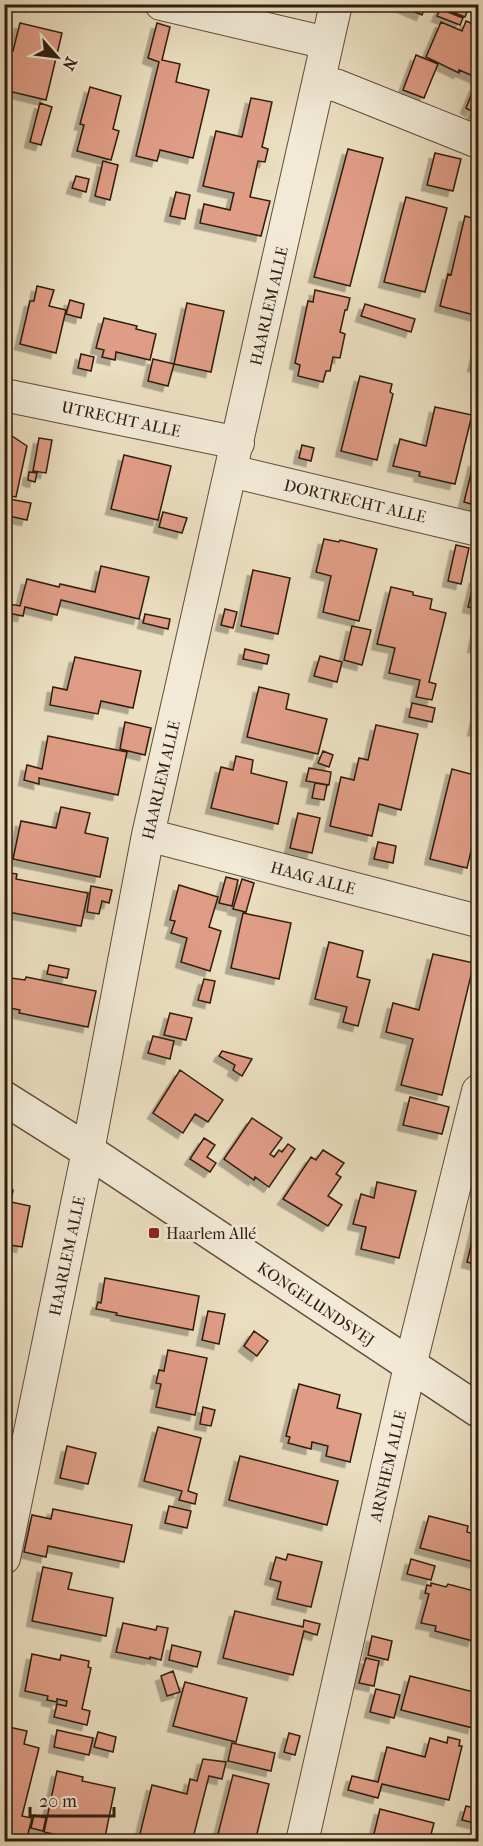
<svg xmlns="http://www.w3.org/2000/svg" width="483" height="1846" font-family="'IM FELL French Canon',serif">
<style>
.building{fill:#e09d86;stroke:#301c0e;stroke-width:1.5;filter:url(#shadow)}
.lines{fill:none;stroke-linecap:round;stroke-linejoin:round}
.minor-casing{stroke:#5f4d3b;stroke-width:34}
.tertiary-casing{stroke:#5f4d3b;stroke-width:36}
.minor{stroke:#f2ead7;stroke-width:32}
.tertiary{stroke:#f2ead7;stroke-width:33}
.poi-dot{fill:#8f2418;stroke:#f2ead7;stroke-width:2}
.labels{text-anchor:middle;dominant-baseline:central;stroke-width:6;stroke-linejoin:round;paint-order:stroke}
.street-label{font-size:16px;fill:#301c0e;stroke:#f2ead7}
.poi-label{font-size:16px;fill:#301c0e;stroke:#f2ead7;text-anchor:start}
</style>
<defs>
<filter id="shadow"><feDropShadow dx="-5.5" dy="5.5" stdDeviation="0" flood-color="#0004"/></filter>
</defs>
<rect width="100%" height="100%" fill="#ebdfc1"/>
<filter id="stains"><feTurbulence type="fractalNoise" baseFrequency=".00333" numOctaves="4"/><feColorMatrix values="0 0 0 0 .2 0 0 0 0 .09 0 0 0 0 .02 0 0 0 .5 -.17"/></filter>
<radialGradient id="worn" r=".72"><stop offset=".6" stop-color="#630" stop-opacity="0"/><stop offset="1" stop-color="#630" stop-opacity=".3"/></radialGradient>
<path class="building" d="M396,4H426L422,15Z
M444,4H456L468,9L465,17L442,8Z
M440,9L463,18L460,25L437,16Z
M466,21L478,26V78L459,70V73L426,57L441,22L462,31Z
M20,23L62,33L46,100L4,90V50L13,51Z
M157,23L170,27L162,60L180,64L176,82L209,90L193,158L160,150L157,161L136,156L159,62L148,58Z
M416,55L438,64L424,98L403,90Z
M475,86L478,88V97L471,111L466,108Z
M90,87L121,96L113,129L119,131L111,160L77,151L84,125L80,124Z
M251,98L272,102L262,147L268,149L265,162L258,161L250,197L270,201L261,236L200,223L204,204L230,210L234,193L203,186L216,131L242,137Z
M478,100V120L471,117Z
M40,103L52,107L41,145L30,142Z
M348,149L383,158L350,286L314,277Z
M435,153L461,159L453,191L427,185Z
M103,161L118,165L110,200L95,196Z
M76,176L89,179L86,192L72,188Z
M176,192L190,195L185,219L170,216Z
M406,197L447,208L425,292L384,282Z
M465,216L478,220V316L440,306L448,274L451,275Z
M37,286L54,290L49,306L66,310L56,353L20,344L30,301H34Z
M315,290L350,298L347,310H345L340,332L345,334L340,358L333,357L330,371H326L323,382L298,376L300,365L295,363L308,301L313,302Z
M70,300L84,304L81,318L66,314Z
M187,303L224,311L211,372L174,364Z
M365,304L415,319L411,332L361,316Z
M104,318L137,326L136,329L156,334L150,360L116,352L115,360L102,357L104,350L96,348Z
M477,351L478,352V367L473,366Z
M81,354L94,357L91,371L78,368Z
M153,359L174,364L168,386L148,381Z
M360,376L392,384L390,392L393,394L377,460L341,451Z
M435,407L472,415L455,484L419,476L420,472L393,466L400,439L426,446Z
M6,432L27,446L16,497L4,495V434Z
M39,438L52,440L46,473L33,471Z
M302,445L314,448L311,461L299,458Z
M124,455L171,466L158,520L111,509Z
M474,461L478,463V506L464,502Z
M29,472L37,473L35,482L28,480Z
M4,498L31,503L27,520L4,515Z
M163,512L187,518L182,533L159,527Z
M4,532L9,533L4,557Z
M324,539L339,542L340,540L377,549L359,621L323,612L331,576L316,572Z
M456,545L469,548L461,584L448,581Z
M101,566L149,577L139,619L61,600L57,615L25,607L23,616L8,613V610H4V599L10,600L9,604L20,606L27,579L59,587L60,584L95,592Z
M253,570L290,578L278,634L241,626Z
M475,578L478,579V609L468,607Z
M391,587L413,592V595L432,599L430,609L446,613L429,682L436,684L432,700L416,697L420,680L389,673L395,648L377,644Z
M225,609L237,612L233,628L221,625Z
M145,614L170,619L168,629L143,623Z
M478,625V648L473,647Z
M352,626L371,630L362,665L344,660Z
M245,649L269,655L267,664L243,659Z
M320,656L342,662L337,682L314,676Z
M75,657L141,671L133,708L101,701L98,714L50,705L53,687L67,690Z
M259,687L289,694L286,709L327,719L318,754L247,737Z
M412,703L435,708L432,722L409,717Z
M476,717L478,718V731L473,730Z
M125,722L151,728L145,755L120,749Z
M376,725L418,734L401,810L379,804L372,836L330,826L341,777L354,780L359,758L368,760Z
M48,736L127,752L118,795L39,778V784L24,780L27,765L42,769Z
M323,751L333,755L329,767L318,763Z
M236,756L253,760L251,773L287,782L278,824L211,808L221,767L233,770Z
M309,768L331,772L329,785L306,781Z
M452,769L478,776V822L467,868L430,859Z
M315,783L327,785L324,800L312,798Z
M61,807L90,813L85,833L108,838L100,877L13,859L21,821L56,828Z
M298,813L320,818L312,853L290,848Z
M378,842L396,846L393,863L374,859Z
M4,872L17,874L16,879L88,893L81,926L8,912L10,903L4,902Z
M226,877L238,880L232,906L219,903Z
M242,879L254,883L246,912L233,909Z
M179,885L218,897L209,927L221,931L210,971L181,962L187,938L171,933L175,921L170,920Z
M91,886L112,890L109,903L102,901L99,914L87,912Z
M243,913L291,923L279,979L231,968Z
M329,942L363,951L357,977L370,980L358,1026L343,1022L347,1007L315,999Z
M433,954L474,963L442,1095L401,1085L413,1039L386,1032L393,1003L419,1010Z
M49,965L69,969L67,978L47,974Z
M26,977L96,991L88,1027L19,1013L20,1010L5,1007L11,978L25,980Z
M204,979L215,981L210,1003L198,1000Z
M170,1013L192,1018L186,1040L164,1035Z
M153,1036L174,1041L170,1059L148,1053Z
M222,1051L252,1059L242,1076L233,1070L235,1065L219,1056Z
M180,1070L223,1100L208,1122L195,1114L183,1133L153,1113Z
M410,1097L449,1107L442,1134L403,1125Z
M252,1118L282,1138L270,1154L274,1157L279,1150L282,1152L288,1144L295,1149L269,1187L255,1177L254,1180L224,1159Z
M204,1138L215,1145L207,1157L216,1163L210,1172L190,1159Z
M323,1150L344,1163L336,1174L341,1177L328,1196L342,1205L328,1226L283,1199L311,1157L316,1160Z
M377,1182L416,1191L399,1258L361,1249L366,1227L353,1224L361,1194L374,1198Z
M4,1188L13,1190L11,1202L30,1206L22,1247L4,1244Z
M477,1221H478V1265L467,1262Z
M105,1278L199,1296L193,1330L116,1315L117,1313L96,1309L98,1302L101,1303Z
M208,1311L225,1314L219,1344L202,1340Z
M4,1312L11,1313L4,1343Z
M254,1331L268,1341L257,1356L244,1346Z
M168,1350L207,1358L195,1415L156,1407L161,1384L156,1383L159,1370L164,1371Z
M299,1384L340,1395L337,1408L361,1414L350,1462L326,1456L328,1446L312,1442L311,1449L288,1443L290,1437L286,1436Z
M203,1407L215,1410L211,1426L200,1424Z
M158,1427L201,1438L188,1491L197,1494L195,1504L179,1500L182,1491L144,1481Z
M67,1446L96,1453L88,1484L60,1478Z
M240,1456L338,1481L327,1525L229,1500Z
M169,1506L191,1511L187,1528L165,1523Z
M53,1509L132,1525L124,1562L48,1546L46,1557L24,1552L32,1515L51,1519Z
M429,1516L468,1526L467,1532L478,1535V1563L420,1548Z
M288,1554L322,1562L311,1607L277,1599L281,1582L270,1579L276,1557L286,1560Z
M411,1559L435,1566L431,1580L407,1574Z
M43,1567L72,1573L68,1589L113,1598L106,1636L32,1621Z
M431,1583L446,1587L448,1584L478,1592V1620L473,1641L435,1631L436,1626L421,1623L429,1594L425,1593L427,1585L431,1586Z
M235,1611L303,1627L304,1620L320,1624L317,1635L304,1631L293,1675L223,1658Z
M123,1623L156,1630L157,1626L168,1628L161,1660L150,1657V1659L116,1652Z
M372,1636L392,1641L388,1660L368,1655Z
M172,1645L201,1652L197,1667L169,1660Z
M32,1654L60,1660L61,1655L89,1661L88,1667L91,1668L82,1709L90,1711L87,1725L54,1717L57,1704L66,1706L67,1701L57,1699V1702L47,1700L48,1696L25,1691Z
M366,1658L379,1661L374,1686L359,1683Z
M173,1671L180,1692L167,1696L161,1676Z
M410,1676L478,1693V1705L473,1728L401,1710Z
M185,1682L247,1698L236,1742L173,1726Z
M376,1689L400,1695L394,1718L370,1712Z
M4,1726L27,1731L24,1744L39,1748L22,1816L32,1818L26,1842H7L12,1823L4,1821Z
M57,1730L93,1738L89,1755L54,1747Z
M98,1732L116,1737L113,1752L94,1747Z
M289,1733L300,1736L295,1755L284,1752Z
M448,1737L460,1740L459,1746H462L449,1800L382,1784L378,1798L348,1790L352,1776L378,1782L387,1747L425,1757L430,1738L447,1743Z
M232,1743L275,1753L271,1771L228,1761Z
M203,1759L226,1762L222,1779L209,1776L192,1842H138L152,1785L187,1794L190,1779L197,1781Z
M57,1771L83,1777L82,1781L115,1788L104,1842H83L69,1839V1842H64L57,1840L58,1835L44,1832Z
M233,1775L269,1784L255,1842H216Z
M466,1806L478,1809V1824L462,1820Z
M380,1809L434,1823L429,1842H372Z
M34,1815L46,1818L43,1831L31,1828Z
M477,1825L478,1826V1840L473,1839Z"/>
<g class="lines">
<defs>
<path id="minor" d="M161,4L327,43
M319,81L338,86L478,142
M4,395L238,443
M231,471L478,530
M148,835L478,921
M4,1558L88,1151L148,835L336,4
M302,1842L410,1366L478,1091"/>
<path id="tertiary" d="M4,1098L88,1151L478,1410"/>
</defs>
<use href="#minor" class="minor-casing"/>
<use href="#tertiary" class="tertiary-casing"/>
<use href="#minor" class="minor"/>
<use href="#tertiary" class="tertiary"/>
</g>
<rect class="poi-dot" x="148" y="1227" width="12" height="12" rx="3"/>
<g class="labels">
<g class="street-label">
<text transform="translate(269 306) rotate(-77)">HAARLEM ALLE</text>
<text transform="translate(121 419) rotate(12)">UTRECHT ALLE</text>
<text transform="translate(355 501) rotate(13)">DORTRECHT ALLE</text>
<text transform="translate(161 780) rotate(-77)">HAARLEM ALLE</text>
<text transform="translate(313 878) rotate(15)">HAAG ALLE</text>
<text transform="translate(67 1256) rotate(-78)">HAARLEM ALLE</text>
<text transform="translate(316 1304) rotate(34)">KONGELUNDSVEJ</text>
<text transform="translate(388 1466) rotate(-77)">ARNHEM ALLE</text>
</g>
<g class="poi-label">
<text x="166" y="1233">Haarlem Allé</text>
</g>
</g>
<rect width="483" height="1846" fill="none" stroke="#ebdfc1" stroke-width="24"/>
<rect x="6" y="6" width="471" height="1834" fill="none" stroke="#301c0e" stroke-width="3"/>
<rect x="12" y="12" width="459" height="1822" fill="none" stroke="#301c0e" stroke-width="1.5"/>
<g transform="translate(57 57) rotate(118)" stroke="#f2ead7" stroke-width="4.5" paint-order="stroke">
<path d="M0-4.5L10 22L0 15L-10 22Z" fill="#301c0e"/>
<text y="-9" font-size="16" font-weight="bold" text-anchor="middle" fill="#301c0e">N</text>
</g>
<path d="M30 1807v9h84v-9" fill="none" stroke="#301c0e" stroke-width="3"/>
<text x="39" y="1807" font-size="18" fill="#301c0e" stroke="#f2ead7" stroke-width="4.5" paint-order="stroke">20 m</text>
<rect width="100%" height="100%" filter="url(#stains)"/>
<rect width="100%" height="100%" fill="url(#worn)"/>
</svg>
